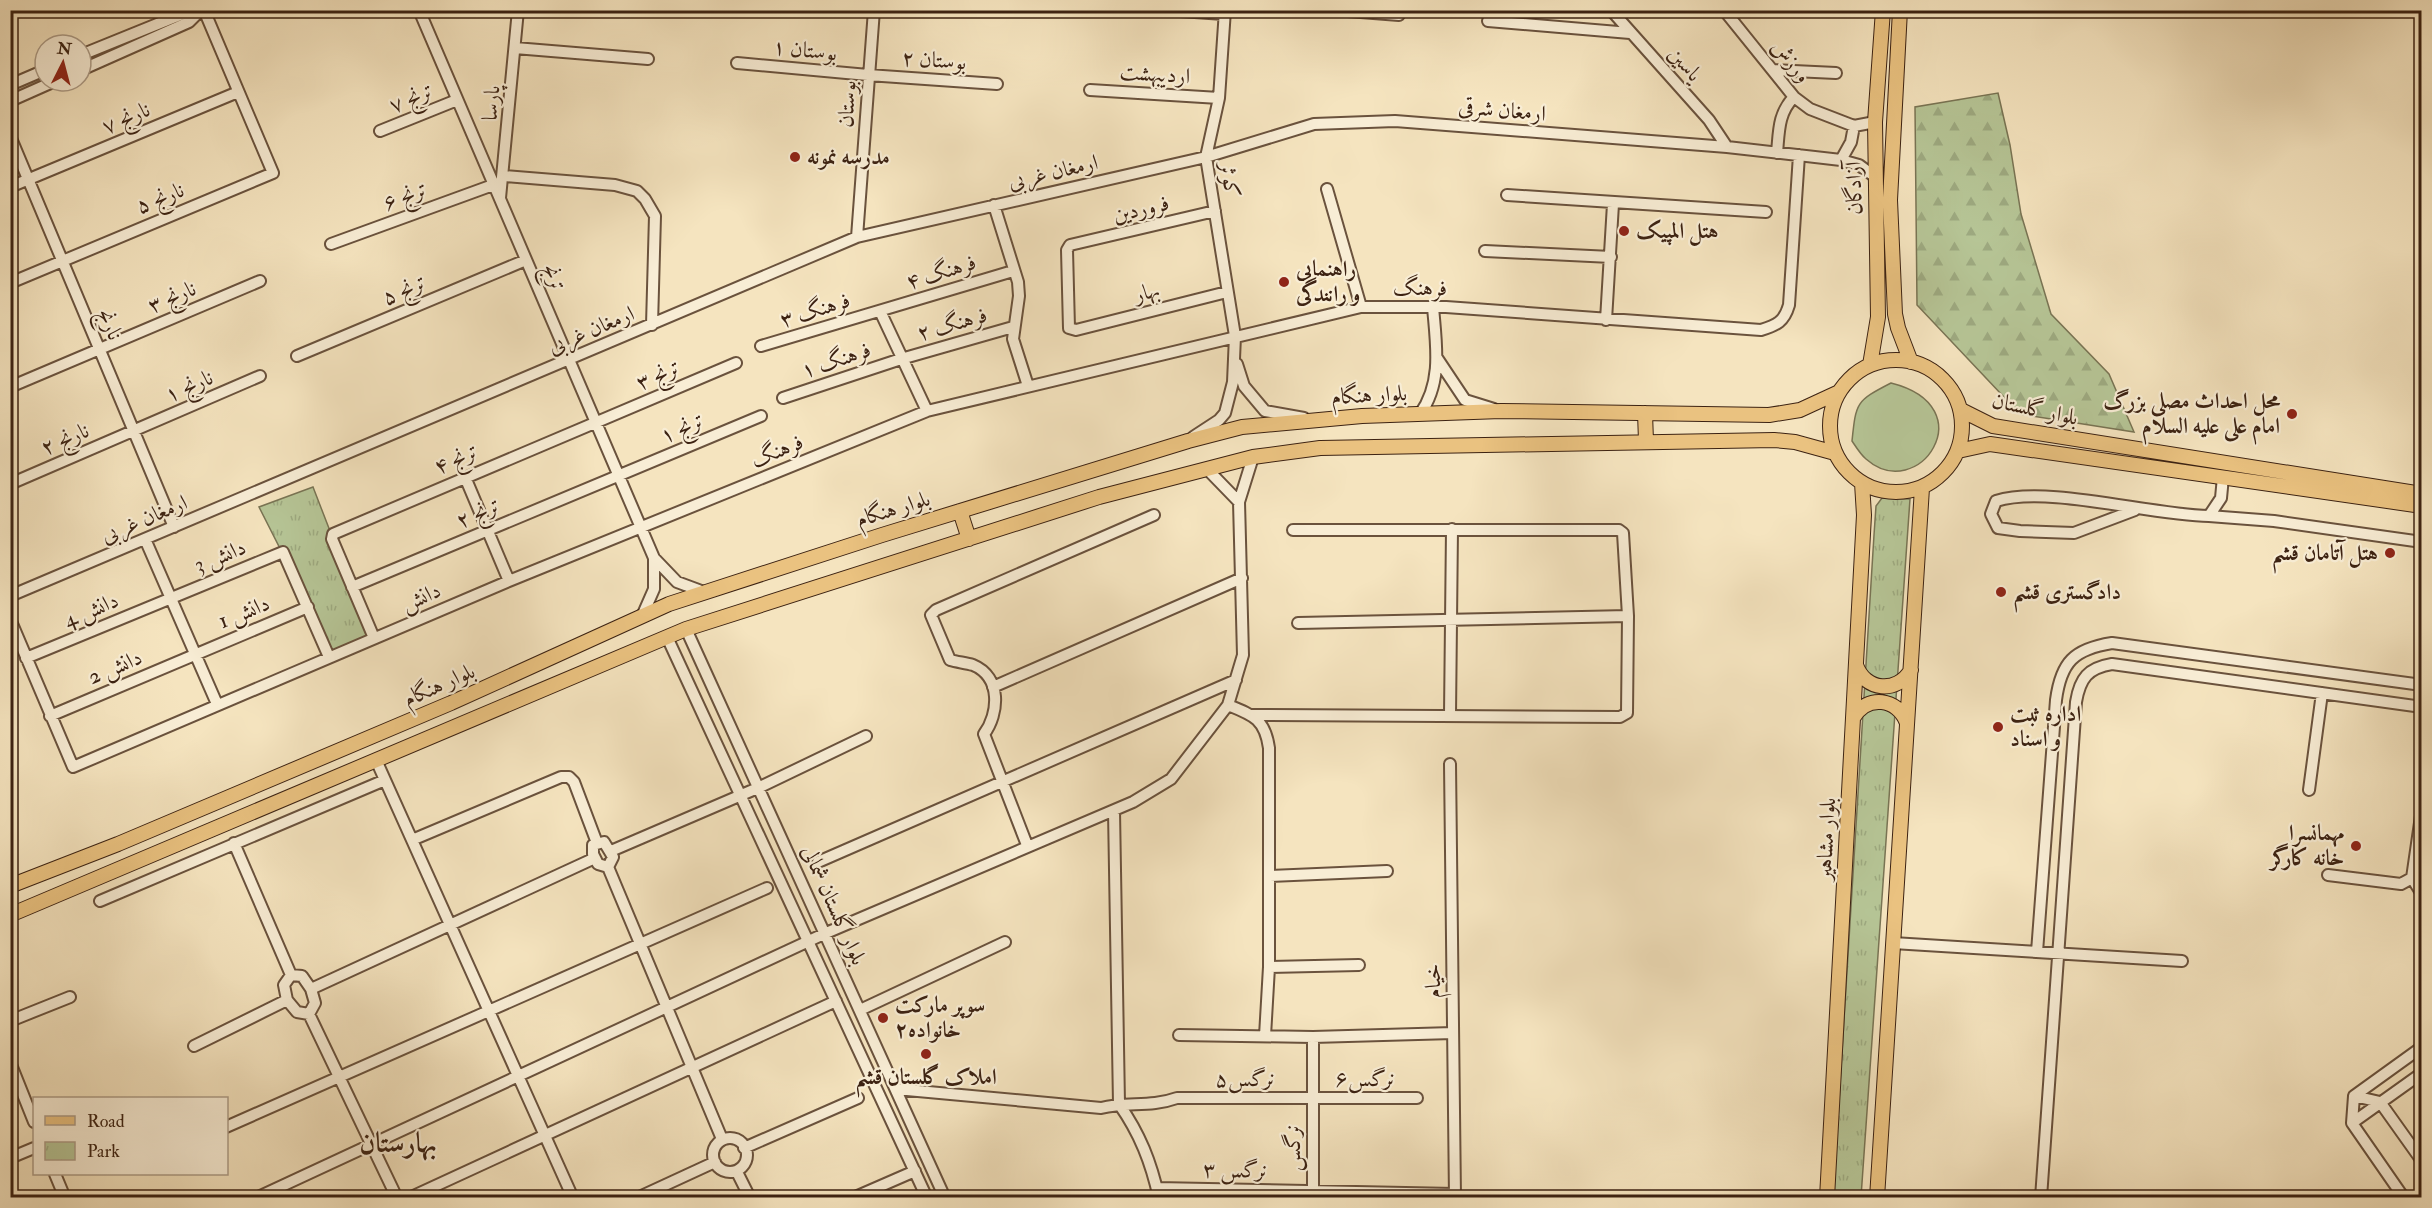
<svg xmlns="http://www.w3.org/2000/svg" width="2432" height="1208" font-family="'IM FELL Double Pica',Amiri,serif">
<style>
.green{fill:#b6c596;stroke:#797454;stroke-width:1.5}
.forest{fill:url(#forest-firs);stroke:#797454;stroke-width:1.5}
.park{fill:url(#park-tufts);stroke:#797454;stroke-width:1.5}
.lines{fill:none;stroke-linecap:round;stroke-linejoin:round}
.minor-casing{stroke:#6a523d;stroke-width:14}
.major-casing{stroke:#3c2212;stroke-width:16}
.minor{stroke:#f8edd5;stroke-width:10}
.major{stroke:#eac280;stroke-width:14}
.poi-dot{fill:#8f2418;stroke:#f8edd5;stroke-width:2}
.labels{text-anchor:middle;dominant-baseline:central;stroke-width:4.5;stroke-linejoin:round;paint-order:stroke}
.street-label{font-size:22px;fill:#3c2212;stroke:#f8edd5}
.poi-label{font-size:22px;font-weight:bold;fill:#3c2212;stroke:#f8edd5;text-anchor:start}
.district-label{font-size:28px;font-weight:bold;fill:#3c2212;stroke:#f8edd5}
</style>
<defs>
<pattern id="forest-firs" width="22" height="20" patternUnits="userSpaceOnUse" patternTransform="scale(1.5)"><rect width="22" height="20" fill="#b6c596"/><path d="M5 1l3.5 6h-7zM16 11l3.5 6h-7z" fill="#9da980"/></pattern>
<pattern id="park-tufts" width="24" height="20" patternUnits="userSpaceOnUse" patternTransform="scale(1.5)"><rect width="24" height="20" fill="#b6c596"/><path d="M3 7l-1-3M5 7V3M7 7l1-3M15 17l-1-3M17 17v-4M19 17l1-3" fill="none" stroke="#9da980"/></pattern>
</defs>
<rect width="100%" height="100%" fill="#f5e4bf"/>
<filter id="stains"><feTurbulence type="fractalNoise" baseFrequency=".00333" numOctaves="4"/><feColorMatrix values="0 0 0 0 .2 0 0 0 0 .09 0 0 0 0 .02 0 0 0 .5 -.17"/></filter>
<radialGradient id="worn" r=".72"><stop offset=".6" stop-color="#630" stop-opacity="0"/><stop offset="1" stop-color="#630" stop-opacity=".3"/></radialGradient>
<path class="green" d="M1891,383C1986,407 1918,505 1866,459C1861,455 1856,447 1852,441C1856,402 1856,401 1891,383Z"/>
<path class="forest" d="M1998,93L2010,145L2021,214L2051,314L2109,374L2134,432L2020,414L1917,305L1915,107Z"/>
<path class="park" d="M313,487L371,637L334,655L259,507Z
M1882,498L1910,499L1861,1197L1833,1198L1874,535L1876,506Z"/>
<g class="lines">
<defs>
<path id="minor" d="M419,10L654,558L677,582L704,592
M1165,10L1224,14
M1335,10L1399,15
M1611,10L1709,120L1727,147
M1724,10L1794,97L1810,109L1854,126L1875,122
M1488,21L1630,33
M515,48L648,59
M81,55L192,10
M737,63L868,75L997,84
M81,70L189,22L201,10
M1773,70L1836,73
M10,85L45,70
M1090,90L1219,98
M10,101L55,81
M380,131L457,100
M10,136L174,527
M1777,153C1779,132 1778,113 1794,97
M1841,160L1851,142L1854,126
M504,176L615,185L637,191L645,199L655,216L652,325
M10,187L238,92
M1327,189L1361,307
M1507,195L1766,212
M500,198L518,10
M994,205L1018,282L1019,296L1013,339L1028,386
M1215,211L1070,245L1067,250L1069,328L1076,330L1227,292
M857,237L874,10
M331,244L493,185
M1485,251L1611,257
M10,283L273,173L204,10
M880,311L927,411
M1606,320L1613,204
M761,346L1013,271
M297,356L526,260
M1437,358L1465,400L1494,409
M1237,364L1244,386L1265,411L1304,418
M10,387L260,281
M783,398L901,359L1013,327
M1420,414C1443,382 1436,344 1433,307
M1193,437L1219,420L1225,413L1233,382L1235,336L1206,157L1219,98L1225,10
M1207,469L1239,502
M465,477L509,581
M10,484L260,376
M2135,510L2074,533L2020,531L1998,528L1991,514L1996,501C2048,485 2149,515 2209,516L2221,498L2223,477
M2209,516L2274,521L2422,542
M145,539L217,704
M352,587L761,416
M10,596L857,237L1206,157L1314,124L1395,121L1727,147L1841,160L1859,165L1874,176
M643,614L654,589V559
M10,619L73,767L509,581L927,411L1361,307H1446L1761,330C1777,325 1784,322 1789,305L1799,155
M1298,623L1628,616
M686,629L945,1198
M667,637L927,1198
M374,638L332,539L333,534L736,363
M26,658L283,552L329,657
M993,687L1242,578
M1228,705C1253,715 1265,719 1269,748V967L1265,1036
M1450,714L1452,529
M1251,715L1620,717L1627,713L1628,616L1623,533L1619,530H1293
M50,716L308,607
M376,760L573,1198
M1450,764L1455,1198
M2309,790L2322,693
M1114,811L1119,1104C1140,1134 1151,1162 1159,1198
M412,840L561,777H569L574,782L597,843
M604,842L613,857L608,867L598,864L593,854V845Z
M234,843L291,975
M1027,845L984,734C999,714 1002,677 973,665C966,663 957,662 950,660L931,615L936,610L1154,515
M611,851L760,787L866,736
M818,862L1236,680
M608,867L722,1139
M2328,875L2401,884L2412,878L2422,809
M1270,876L1387,871
M2412,878L2422,894
M100,901L385,780
M1893,943L2182,961
M2037,952L2056,700C2061,662 2074,649 2112,643L2422,685
M1269,967L1359,965
M291,975L302,976L311,989L315,1003L309,1014L297,1012L287,1000L284,985Z
M311,989L595,858
M860,1010L1005,942
M309,1014L397,1198
M10,1021L70,997
M1179,1035L1313,1037L1453,1033
M194,1046L287,1000
M10,1062L34,1122
M896,1089L1101,1108C1128,1101 1149,1108 1177,1098H1417
M2354,1096L2380,1102L2422,1161
M2352,1123L2422,1073
M226,1127L767,888
M713 1155a17 17 0 1 1 34 0a17 17 0 1 1-34 0Z
M744,1148L858,1098
M10,1158L34,1148
M737,1172L750,1198
M55,1174L65,1198
M1157,1188L1455,1194
M1313,1197V1037
M256,1198L826,933L1133,802L1171,779L1228,705L1243,655L1239,502L1253,457
M409,1198L836,1001
M637,1198L715,1162
M853,1198L915,1171
M2041,1198L2076,702C2080,678 2088,668 2112,664L2422,707
M2404,1198L2352,1123L2354,1096L2422,1047"/>
<path id="major" d="M1900,10L1890,200L1895,314L1898,328L1911,362
M1830 426a66 66 0 1 1 132 0a66 66 0 1 1-132 0Z
M1870,365L1878,317L1875,122L1883,10
M1961,410L1993,426L2422,494
M1645,413L1646,441
M1958,451L1990,444L2422,506
M960,511L969,539
M1856,665C1865,691 1897,694 1911,670
M1853,718C1867,694 1898,698 1907,723
M10,886L118,844L451,703L669,604L882,535L1188,441L1242,427L1362,416L1501,411L1769,415L1800,410L1839,392
M10,915L686,629L1099,497L1253,457L1320,448L1774,440L1795,442L1835,453
M1827,1198L1864,515L1862,483
M1877,1198L1922,488"/>
</defs>
<use href="#minor" class="minor-casing"/>
<use href="#major" class="major-casing"/>
<use href="#minor" class="minor"/>
<use href="#major" class="major"/>
</g>
<g class="poi-dot">
<circle cx="795" cy="157" r="6"/>
<circle cx="1624" cy="231" r="6"/>
<circle cx="1284" cy="282" r="6"/>
<circle cx="2292" cy="414" r="6"/>
<circle cx="2390" cy="553" r="6"/>
<circle cx="2001" cy="592" r="6"/>
<circle cx="1998" cy="727" r="6"/>
<circle cx="2356" cy="846" r="6"/>
<circle cx="883" cy="1018" r="6"/>
<circle cx="926" cy="1054" r="6"/>
</g>
<g class="labels">
<g class="street-label">
<text transform="translate(805 50) rotate(6)">بوستان ۱</text>
<text transform="translate(934 60) rotate(4)">بوستان ۲</text>
<text transform="translate(1791 61) rotate(50)">ورزش</text>
<text transform="translate(1685 64) rotate(48)">یاسین</text>
<text transform="translate(1155 74) rotate(4)">اردیبهشت</text>
<text transform="translate(411 98) rotate(-22)">ترنج ۷</text>
<text transform="translate(491 103) rotate(-85)">پارسا</text>
<text transform="translate(847 104) rotate(-86)">بوستان</text>
<text transform="translate(1502 110) rotate(5)">ارمغان شرقی</text>
<text transform="translate(126 118) rotate(-23)">نارنج ۷</text>
<text transform="translate(1053 172) rotate(-13)">ارمغان غربی</text>
<text transform="translate(1230 180) rotate(81)">کوثر</text>
<text transform="translate(1854 188) rotate(-91)">آزادگان</text>
<text transform="translate(405 196) rotate(-20)">ترنج ۶</text>
<text transform="translate(160 198) rotate(-22)">نارنج ۵</text>
<text transform="translate(1141 209) rotate(-13)">فروردین</text>
<text transform="translate(941 272) rotate(-17)">فرهنگ ۴</text>
<text transform="translate(554 277) rotate(67)">ترنج</text>
<text transform="translate(1420 288) rotate(1)">فرهنگ</text>
<text transform="translate(404 290) rotate(-23)">ترنج ۵</text>
<text transform="translate(1147 292) rotate(-14)">بهار</text>
<text transform="translate(172 297) rotate(-23)">نارنج ۳</text>
<text transform="translate(815 310) rotate(-17)">فرهنگ ۳</text>
<text transform="translate(110 324) rotate(67)">نارنج</text>
<text transform="translate(952 324) rotate(-16)">فرهنگ ۲</text>
<text transform="translate(591 330) rotate(-23)">ارمغان غربی</text>
<text transform="translate(836 360) rotate(-18)">فرهنگ ۱</text>
<text transform="translate(658 375) rotate(-23)">ترنج ۳</text>
<text transform="translate(189 386) rotate(-23)">نارنج ۱</text>
<text transform="translate(1369 395) rotate(-3)">بلوار هنگام</text>
<text transform="translate(2035 409) rotate(12)">بلوار گلستان</text>
<text transform="translate(682 428) rotate(-23)">ترنج ۱</text>
<text transform="translate(65 439) rotate(-23)">نارنج ۲</text>
<text transform="translate(777 451) rotate(-22)">فرهنگ</text>
<text transform="translate(456 459) rotate(-23)">ترنج ۴</text>
<text transform="translate(893 509) rotate(-17)">بلوار هنگام</text>
<text transform="translate(478 513) rotate(-23)">ترنج ۲</text>
<text transform="translate(144 519) rotate(-23)">ارمغان غربی</text>
<text transform="translate(220 556) rotate(-22)">دانش 3</text>
<text transform="translate(421 597) rotate(-23)">دانش</text>
<text transform="translate(91 610) rotate(-23)">دانش 4</text>
<text transform="translate(244 612) rotate(-22)">دانش 1</text>
<text transform="translate(115 667) rotate(-23)">دانش 2</text>
<text transform="translate(439 685) rotate(-24)">بلوار هنگام</text>
<text transform="translate(1826 839) rotate(-87)">بلوار مشاهیر</text>
<text transform="translate(834 905) rotate(66)">بلوار گلستان شمالی</text>
<text transform="translate(1433 981) rotate(-91)">خیام</text>
<text x="1245" y="1079">نرگس۵</text>
<text x="1365" y="1079">نرگس۶</text>
<text transform="translate(1293 1148) rotate(-90)">نرگس</text>
<text transform="translate(1235 1170) rotate(1)">نرگس ۳</text>
</g>
<g class="poi-label">
<text x="807" y="157">مدرسه نمونه</text>
<text x="1636" y="231">هتل المپیک</text>
<text x="1296" y="269">راهنمایی<tspan x="1296" dy="25">و رانندگی</tspan></text>
<text x="2280" y="401" text-anchor="end">محل احداث مصلی بزرگ<tspan x="2280" dy="25">امام علی علیه السلام</tspan></text>
<text x="2378" y="553" text-anchor="end">هتل آتامان قشم</text>
<text x="2013" y="592">دادگستری قشم</text>
<text x="2010" y="714">اداره ثبت<tspan x="2010" dy="25">و اسناد</tspan></text>
<text x="2344" y="833" text-anchor="end">مهمانسرا<tspan x="2344" dy="25">خانه کارگر</tspan></text>
<text x="895" y="1005">سوپر ماركت<tspan x="895" dy="25">خانواده٢</tspan></text>
<text x="926" y="1077" text-anchor="middle">املاک گلستان قشم</text>
</g>
<g class="district-label">
<text x="398" y="1143">بهارستان</text>
</g>
</g>
<rect width="2432" height="1208" fill="none" stroke="#f5e4bf" stroke-width="36"/>
<rect x="12" y="12" width="2408" height="1184" fill="none" stroke="#3c2212" stroke-width="3"/>
<rect x="18" y="18" width="2396" height="1172" fill="none" stroke="#3c2212" stroke-width="1.5"/>
<rect x="33" y="1097" width="195" height="78" fill="#f8edd5" stroke="#ad9c87" stroke-width="1.5"/>
<rect x="45" y="1116" width="30" height="9" fill="#eac280" stroke="#ad9c87" stroke-width="1.5"/>
<text x="87" y="1127" font-size="18" fill="#3c2212">Road</text>
<rect x="45" y="1142" width="30" height="18" fill="url(#park-tufts)" stroke="#ad9c87" stroke-width="1.5"/>
<text x="87" y="1157" font-size="18" fill="#3c2212">Park</text>
<g transform="translate(63 63) rotate(6)"><circle r="28" fill="#f8edd5" stroke="#ad9c87" stroke-width="1.5"/>
<path d="M0-4.5L10 22L0 15L-10 22Z" fill="#8f2418"/>
<text y="-9" font-size="16" font-weight="bold" text-anchor="middle" fill="#3c2212">N</text>
</g>
<rect width="100%" height="100%" filter="url(#stains)"/>
<rect width="100%" height="100%" fill="url(#worn)"/>
</svg>
